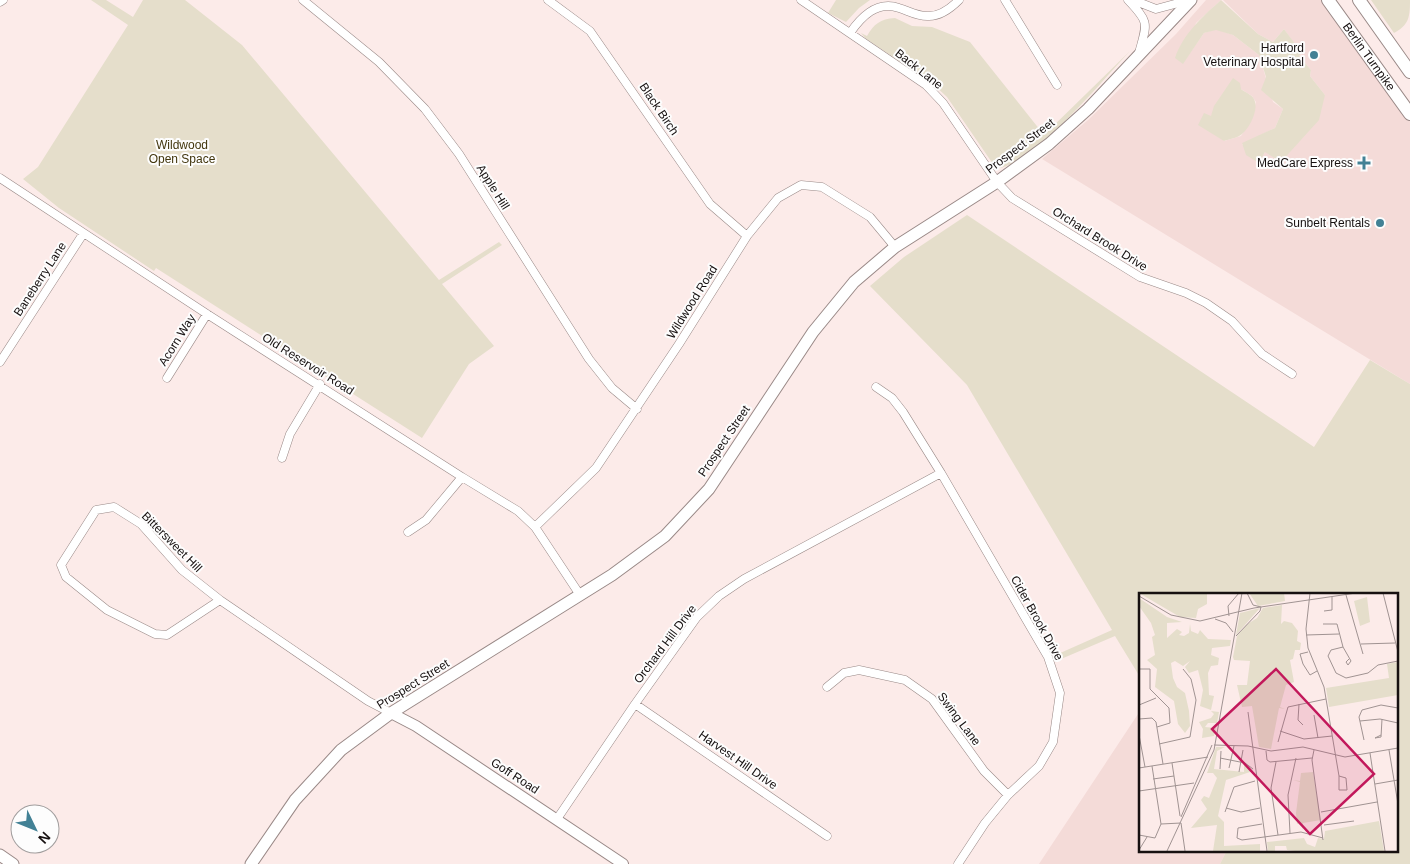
<svg xmlns="http://www.w3.org/2000/svg" width="1410" height="864" font-family="Helvetica,sans-serif">
<style>
.built{fill:#f4dbd8;fill-rule:evenodd}
.green{fill:#e5decb}
.lines{fill:none;stroke-linecap:round;stroke-linejoin:round}
.minor-casing{stroke:#998987;stroke-width:9}
.tertiary-casing{stroke:#998987;stroke-width:12}
.secondary-casing{stroke:#998987;stroke-width:13}
.trunk-casing{stroke:#998987;stroke-width:14}
.minor{stroke:#fff;stroke-width:8}
.tertiary{stroke:#fff;stroke-width:10}
.secondary{stroke:#fff;stroke-width:11}
.trunk{stroke:#fff;stroke-width:12}
.poi-dot{fill:#428195;stroke:#fdfdfd;stroke-width:2}
.labels{text-anchor:middle;dominant-baseline:central;stroke-width:4;stroke-linejoin:round;paint-order:stroke}
.poi-label{font-size:12px;fill:#161010;stroke:#fdfdfd;text-anchor:end}
.street-label{font-size:12px;fill:#161010;stroke:#fdfdfd}
.park-label{font-size:12px;fill:#42360d;stroke:#fdfdfd}
.inset-road{fill:none;stroke:#a09392;stroke-width:1}
.view{fill:#c2185b;fill-opacity:0.15;stroke:#c2185b;stroke-width:2.5}
.inset-edge{fill:none;stroke:#161010;stroke-width:2.5}
</style>
<rect width="100%" height="100%" fill="#fcebe9"/>
<path class="built" d="M1206,0H1221L1196,23L1183,63L1204,33L1216,29L1233,35L1259,55L1273,102L1283,109L1275,128L1242,144L1259,162L1265,152L1325,95L1310,76L1311,70L1299,56L1302,54L1284,29L1273,42L1258,34L1223,0H1323L1410,118V384L1042,159L1088,120L1176,34ZM1241,89L1252,96L1256,102L1252,118L1241,136L1224,141L1211,117Z
M1140,711V850H1227L1220,864H1039Z"/>
<path class="green" d="M91,0H106L133,17L143,0H185L242,45L439,280L499,242L502,245L442,284L494,346L469,364L422,438L156,268L154,271L59,208L23,179L38,167L128,25Z
M836,0H870L859,8L846,22L828,13Z
M1221,0L1258,34L1273,42L1284,29L1302,53L1299,56L1311,70L1310,76L1325,95L1319,120L1281,162L1265,152L1259,163L1246,155L1242,143L1275,128L1283,109L1261,90L1266,77L1259,55L1233,35L1216,30L1204,33L1183,64L1175,58C1183,34 1202,17 1221,0Z
M1371,0H1410C1410,17 1409,25 1394,33Z
M895,18L912,26L932,27L970,42L1044,135L1130,51C1099,84 1043,154 1001,168L993,164L947,97L932,83L866,39L861,33L867,36C874,24 880,19 895,18Z
M1233,78L1240,83L1241,89C1246,93 1254,95 1255,102C1258,111 1249,129 1242,134C1238,138 1229,139 1224,141L1198,125L1204,113L1211,116L1214,106Z
M967,215L1314,447L1370,360L1410,384V864H1220L1227,850H1396V594H1140V677L1115,636L1061,659L1058,654L1112,630L967,385L870,286L904,257Z"/>
<g class="lines">
<defs>
<path id="minor" d="M303,0L379,62L425,109L459,154L589,359L612,388L637,409
M548,0L590,31L710,204L747,236
M801,0L926,85L943,103L997,182L1012,198L1140,277L1186,293L1206,303L1232,321L1262,354L1292,374
M1005,0L1057,85
M1128,0C1150,23 1147,23 1139,53
M1133,0L1156,9L1190,0
M0,2L3,0
M850,33C861,17 877,0 899,8C909,11 918,17 929,16C941,16 951,8 959,0
M0,178L207,314L462,477L518,511L535,527L580,595
M0,362L83,234
M167,378L207,314
M876,387L892,398L903,412L941,473L1048,657L1060,693L1053,742L1039,766L1008,795L985,823L958,864
M282,458L290,434L320,384
M114,507L141,524L182,570L220,600L167,635L155,634L107,610L66,577L61,565L96,510Z
M535,527L596,468L679,344L747,236L778,198L801,185L822,187L870,217L895,247
M408,532L426,520L462,477
M220,600L368,701L391,713
M827,687L844,673L859,670L905,680L932,699L984,771L1008,795
M635,704L827,836
M557,819L635,704L697,617L719,596L744,579L941,473"/>
<path id="tertiary" d="M391,713L416,726L623,864"/>
<path id="secondary" d="M0,855L13,864
M251,864L295,800L341,750L391,713L612,575L665,536L709,489L813,332L854,282L895,247L997,182L1049,144L1088,109L1191,0"/>
<g id="trunk">
<path id="s1" d="M1328,0L1410,114"/>
<path d="M1359,0L1410,72"/>
</g>
</defs>
<use href="#minor" class="minor-casing"/>
<use href="#tertiary" class="tertiary-casing"/>
<use href="#secondary" class="secondary-casing"/>
<use href="#trunk" class="trunk-casing"/>
<use href="#minor" class="minor"/>
<use href="#tertiary" class="tertiary"/>
<use href="#secondary" class="secondary"/>
<use href="#trunk" class="trunk"/>
</g>
<g class="poi-dot">
<circle cx="1314" cy="55" r="5"/>
<path d="M1361.5 155.5h5v5h5v5h-5v5h-5v-5h-5v-5h5z"/>
<circle cx="1380" cy="223" r="5"/>
</g>
<g class="labels">
<g class="poi-label">
<text x="1304" y="48">Hartford<tspan x="1304" dy="14">Veterinary Hospital</tspan></text>
<text x="1353" y="163">MedCare Express</text>
<text x="1370" y="223">Sunbelt Rentals</text>
</g>
<g class="street-label">
<text stroke="none"><textPath href="#s1" startOffset="70">Berlin Turnpike</textPath></text>
<text transform="translate(919 69) rotate(38)">Back Lane</text>
<text transform="translate(659 109) rotate(56)">Black Birch</text>
<text transform="translate(1020 146) rotate(-37)">Prospect Street</text>
<text transform="translate(493 187) rotate(58)">Apple Hill</text>
<text transform="translate(1100 239) rotate(32)">Orchard Brook Drive</text>
<text transform="translate(40 279) rotate(-57)">Baneberry Lane</text>
<text transform="translate(692 302) rotate(-58)">Wildwood Road</text>
<text transform="translate(177 340) rotate(-58)">Acorn Way</text>
<text transform="translate(308 364) rotate(32)">Old Reservoir Road</text>
<text transform="translate(724 441) rotate(-56)">Prospect Street</text>
<text transform="translate(172 542) rotate(45)">Bittersweet Hill</text>
<text transform="translate(1037 618) rotate(61)">Cider Brook Drive</text>
<text transform="translate(665 644) rotate(-53)">Orchard Hill Drive</text>
<text transform="translate(413 684) rotate(-32)">Prospect Street</text>
<text transform="translate(959 719) rotate(53)">Swing Lane</text>
<text transform="translate(738 760) rotate(35)">Harvest Hill Drive</text>
<text transform="translate(515 776) rotate(33)">Goff Road</text>
</g>
<g class="park-label">
<text x="182" y="145">Wildwood<tspan x="182" dy="14">Open Space</tspan></text>
</g>
</g>
<g transform="translate(1139 593)">
<rect width="259" height="259" fill="#fcebe9"/>
<path d="M0,0H68V11L59,16L57,25L41,24ZM110,0H145L146,8L119,13ZM228,4L231,29L221,33L215,8ZM0,5L28,24L43,29L28,30V45L38,36L43,39L40,42L45,43L50,40L51,31L52,38L59,41L61,37L69,46L92,47L91,53L73,55L72,62L80,65L79,72L72,73L69,80L70,102L75,103L72,117L61,113L64,97L59,77L50,80L46,74L51,68L44,73L36,68L32,70L34,85L38,94L46,100L50,118L51,133L46,140L39,131L35,108L16,94L18,76L8,67L16,62L13,44L16,42L12,30L0,13ZM143,12L142,31L145,28L153,30L159,38L158,48L162,50L161,57H156L154,66L151,67L155,89L147,92L141,114L146,116L140,115L132,156L120,154L113,113L103,114L98,92H108L111,68L95,67L94,64L98,43L107,32L118,25L124,15ZM121,15L97,42L101,20ZM259,69V102L190,114L187,95L250,85L248,71ZM72,118L80,119L78,130H69L66,134L77,135L75,143L63,145L64,136L60,129L72,125L75,121ZM77,154H86L78,158L75,176L105,179V171L114,178L87,187L79,223L85,229V253L121,251V258H74L78,232L52,235L68,216L62,207L65,203L70,205L78,185L74,180H68ZM174,179L182,227L164,230V238L163,230L158,231L157,220L161,189L154,187L161,188L162,180ZM240,228L245,258H156L148,257L147,253H136V258H129L128,249L165,245L168,251L176,254L179,245L185,246L186,238Z" fill="#e5decb"/>
<path class="inset-road" d="M171,0L167,36L169,55L185,94L200,183M244,0L259,59M207,2L224,61M0,3L32,22L61,28L115,15L217,0M185,18L193,17V4M90,23L89,13L100,0M76,26L87,30L94,39M184,31H198L204,54M167,42L200,41M97,43L121,18L122,14L114,12L108,0M222,51L256,50M169,59L161,61L164,71L171,82L178,78M210,66L207,69L209,72L212,68L204,54L192,57L189,63L197,80L207,85L229,80L239,72L259,68M1,76H11V96L30,115L31,130L18,134M160,111L159,127L164,132M0,112L17,105M109,119L128,258M175,122L179,145M0,126L13,125L17,129L24,171M221,128L241,126L259,130M141,138L165,146L193,143M0,142L6,174M242,142L236,145L242,144L243,126M225,147L220,124L223,117L242,112L259,115M139,149L149,114L187,106M20,151L51,144L57,107L52,86L44,76M75,152L109,153L132,158L164,154L206,164L259,155M175,157L173,167L184,247M250,157L259,211M127,158L128,167L131,169L173,165M231,160L246,258M81,165L106,170L114,176M137,169L132,195L139,242M33,170L41,223M0,175L69,164M90,175L95,153M81,176L82,158M100,179L104,157M200,183L207,185L208,197H200ZM14,186L35,183M236,191L259,187M0,198L55,190M87,215L102,219L121,215M86,219L95,194L116,188M182,219L238,209M42,224L73,152M22,231L42,230L46,258M123,231L99,235L98,245L103,247L162,239L184,245M185,232L215,228M151,240L149,202L157,165M0,242L16,245L22,231L13,173M0,257L8,244M28,258L75,157L103,0"/>
<path class="view" d="M137,76L235,181L171,241L73,136Z"/>
<rect width="259" height="259" class="inset-edge"/>
</g>
<g transform="translate(35 829) rotate(133)"><circle r="24" fill="#fdfdfd" stroke="#a19e9e"/>
<path d="M0-4L9 19L0 12L-9 19Z" fill="#428195"/>
<text y="-8" font-size="14" font-weight="bold" text-anchor="middle" fill="#161010">N</text>
</g>
</svg>
